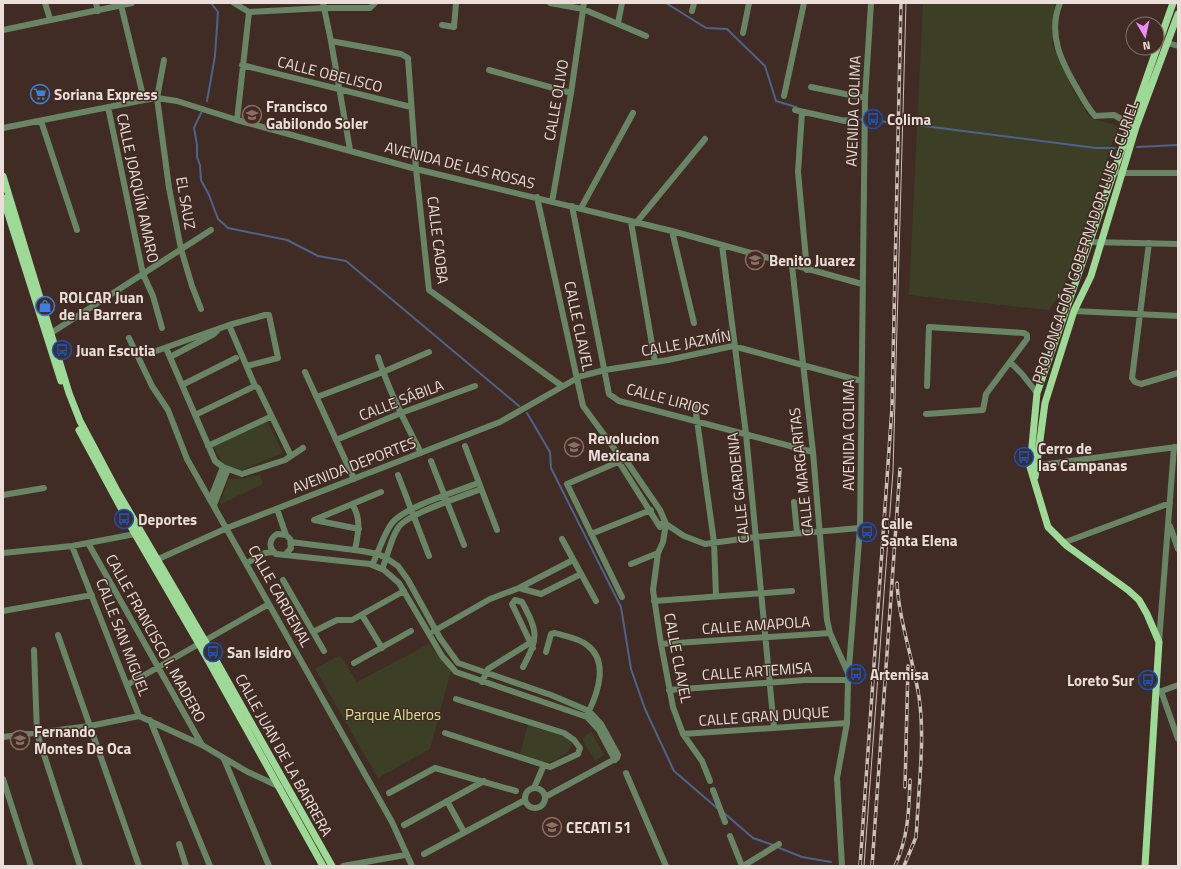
<svg xmlns="http://www.w3.org/2000/svg" width="1181" height="869" font-family="'Titillium Web',sans-serif">
<style>
.green{fill:#3c3e25}
.lines{fill:none;stroke-linecap:round;stroke-linejoin:round}
.stream{stroke:#4e6389;stroke-width:2}
.minor{stroke:#698566;stroke-width:6}
.major{stroke:#9ed997;stroke-width:7}
.tram{stroke:#cebfb9;stroke-width:1}
.rail-casing{stroke:#cebfb9;stroke-width:3.5}
.rail{stroke:#402c24;stroke-width:2;stroke-dasharray:6;stroke-linecap:butt}
.labels{text-anchor:middle;dominant-baseline:central;stroke-width:3;stroke-linejoin:round;paint-order:stroke}
.street-label{font-size:15px;fill:#ebddd8;stroke:#402c24}
.poi-label{font-size:15px;font-weight:bold;fill:#ebddd8;stroke:#402c24;text-anchor:start}
.park-label{font-size:15px;fill:#dae095;stroke:#402c24}
</style>
<rect width="100%" height="100%" fill="#402c24"/>
<path class="green" d="M923,3H1055L1052,44L1074,92L1090,118L1118,126L1062,291L1049,310L909,295Z
M267,421L283,453L242,470L224,465L213,446Z
M260,475L263,484L219,505L229,479H238Z
M429,644L451,671L430,749L378,778L315,669L340,655L357,682Z
M528,724L564,735L572,743C571,754 558,758 548,763L520,754Z
M591,731L604,755L595,761L582,739Z"/>
<g class="lines">
<path class="stream" d="M666,3L706,28L727,29L765,66L776,101L796,107
M207,101L215,56L218,12L211,3
M201,113L194,128L197,145V157L200,165L201,180L209,195L218,219L228,228L287,240L318,256L346,261L519,406
M845,118L887,122
M909,124L1096,148H1115
M1137,147L1178,145
M527,413L550,452L551,468L621,607L631,669L645,709L674,771L717,808
M724,813L753,838L773,845
M777,847L802,857L831,862"/>
<path class="minor" d="M45,3L50,19
M96,3L98,11
M234,3L249,12L324,8H370L375,3
M323,3L331,41L350,150
M550,3L583,9L646,36
M1060,3C1047,35 1062,63 1078,90C1083,99 1088,108 1095,116L1114,115L1134,126
M121,5L144,100
M692,11L694,3
M618,23L622,3
M442,25L454,27L456,3
M3,30L132,3
M743,33L749,3
M331,41L401,54L408,58L416,169L429,290L562,386
M1168,43L1178,46
M164,60L157,98L169,188L181,249L192,286L201,309
M242,65L411,107
M489,70L571,93
M811,87L865,98
M784,96L804,3
M108,107L143,274L153,296L162,328
M795,110L845,121
M802,112L798,172L807,270
M237,120L249,12
M41,121L77,230
M3,128L144,100L157,98L177,101L237,120L416,169L672,231L862,284
M1113,171L1123,173H1178
M537,197L583,406L616,451L625,459L660,510L666,524L663,542L658,553L653,590L661,644L673,707L683,734L702,761L710,781
M552,202L571,93L584,3
M572,206L609,394L619,401L813,452
M581,208L633,113
M631,222L655,362
M636,223L705,139
M672,231L694,323
M1090,242L1178,244
M1149,243L1132,378L1135,382L1141,384L1178,373
M722,245L746,434L774,728
M792,266L813,452L827,620L830,633L848,673
M1074,311L1178,316
M229,325L255,386L258,388L291,456
M48,335L211,230
M129,338L152,386L168,410L187,459L392,822L412,866
M166,348L215,461L223,467L242,474L285,460L303,448
M156,351L229,325L265,315H269L278,358L247,366
M170,357L214,334L217,331
M378,357C389,391 405,422 421,453
M1010,362L1022,374L1037,393
M305,372L354,479
M182,385L236,358
M317,397L383,372L429,352
M695,406L714,542L716,596
M926,414L983,410L986,394L1027,339V335L1024,333L929,327L927,386
M195,415L255,386
M336,440L401,413L475,386
M208,446L270,417
M465,446L497,530
M617,459L660,527
M431,461L464,545
M1033,466L1176,447
M398,475L429,556
M3,495L44,488
M210,500L223,467
M794,502L797,533
M352,504C362,519 358,534 355,550
M215,508L214,505L228,469
M277,509L286,535
M658,524H666L684,536L705,544L756,537L860,528
M1170,526L1178,549
M359,529L314,520L381,492
M591,534L651,510
M562,539L596,601
M291,542L362,551L378,554L386,558L398,566L408,580L440,638L458,663L551,695L589,711L601,724L618,755L617,758L545,797
M88,543L202,745
M1063,543L1170,503
M72,546L139,716
M3,553L72,546L135,534
M286,554L291,548L290,539L286,535L277,534C269,539 268,548 276,554L370,564L384,570L399,583L442,656L456,672L587,717L599,730L615,760
M154,561L227,528L500,422L581,376L605,370L668,360L733,346L861,381
M247,563L265,553L273,552
M631,564L658,553
M372,565C379,552 383,535 392,523C406,506 456,492 478,483
M382,569C388,556 390,540 398,528C406,514 464,496 481,489
M283,580L324,651
M519,588L541,594L581,574
M622,597L567,484L625,459
M654,601L792,591
M3,611L92,595
M362,615L382,648
M434,631L490,599L519,588L573,560
M313,632L337,620H352L404,591
M58,635L139,866
M1159,642L1174,447
M661,644L830,633
M34,650L37,733L80,866
M546,652L551,634L555,633C565,636 579,638 587,645C609,661 598,693 588,713
M354,663L411,631
M523,667C539,637 538,632 522,602L515,600L512,604L533,648
M482,682L488,669L533,641
M127,685L269,604
M669,690L805,680H848
M1161,691L1178,739
M1159,692L1178,685
M150,720L210,866
M445,733L550,767L578,754L580,748L574,740L564,733L456,699
M683,734L847,723
M3,737L90,726L139,716L202,745L246,771L280,787
M224,759L269,866
M626,773L666,866
M3,779L31,866
M525 798a10 10 0 1 1 20 0a10 10 0 1 1-20 0Z
M534,788L544,765
M713,790L725,822
M389,793L435,768L516,791
M447,801L464,832
M404,825L484,781
M730,836L742,866
M179,844L186,866
M424,854L525,800
M343,866L405,855
M743,866L779,844
M842,866L837,778L847,723L848,680L860,528L865,98L871,3"/>
<path class="major" d="M1157,48L1173,3
M3,176L69,393L80,421L116,489L205,641L332,866
M3,198L61,381
M79,430L135,534L199,644L323,866
M1035,477L1045,403L1074,311L1091,276L1136,127L1178,14
M1145,866L1159,642L1147,614L1139,600L1128,590L1067,546L1048,527L1030,467L1037,393L1157,48"/>
<path class="tram" d="M864,866L893,471L906,3"/>
<defs>
<path id="rail" d="M897,583C899,621 913,659 919,697C925,738 919,781 917,823L916,837L904,866
M905,787L908,666
M860,866L892,407L901,3
M872,866L900,469
M895,866C908,838 909,811 910,780"/>
</defs>
<use href="#rail" class="rail-casing"/>
<use href="#rail" class="rail"/>
</g>
<defs>
<symbol id="supermarket-ring" viewBox="-11 -11 22 22"><circle r="9.5" fill="#402c24" stroke="#3f7fe0" stroke-width="1.5"/><path d="M-6-5.5h2.5l.6 2H6L4.5 2H-2.5L-4.4-4H-6ZM-1.5 3.2a1.3 1.3 0 1 0 .1 0ZM3 3.2a1.3 1.3 0 1 0 .1 0Z" fill="#3f7fe0"/></symbol>
<symbol id="school-ring" viewBox="-11 -11 22 22"><circle r="9.5" fill="#402c24" stroke="#8d6e63" stroke-width="1.5"/><path d="M0-5L7-2L0 1L-7-2ZM-4 1L0 2.5L4 1V4Q0 6-4 4Z" fill="#8d6e63"/></symbol>
<symbol id="bus-ring" viewBox="-11 -11 22 22"><circle r="9.5" fill="#402c24" stroke="#1a4fb4" stroke-width="1.5"/><path d="M-5-6H5V4H4V6H2V4H-2V6H-4V4H-5ZM-3.5-4V0h7V-4ZM-3.5 1.2v1.5H-2V1.2ZM2 1.2v1.5H3.5V1.2Z" fill="#1a4fb4"/></symbol>
<symbol id="shop-ring" viewBox="-11 -11 22 22"><circle r="9.5" fill="#402c24" stroke="#3f7fe0" stroke-width="1.5"/><path d="M-5-2.5h2.3a2.7 3.5 0 0 1 5.4 0H5L5.5 6h-11ZM-1.5-2.5h3a1.5 2.3 0 0 0-3 0Z" fill="#3f7fe0"/></symbol>
<symbol id="university-ring" viewBox="-11 -11 22 22"><circle r="9.5" fill="#402c24" stroke="#8d6e63" stroke-width="1.5"/><path d="M0-5L7-2L0 1L-7-2ZM-4 1L0 2.5L4 1V4Q0 6-4 4Z" fill="#8d6e63"/></symbol>
</defs>
<g fill-rule="evenodd">
<use href="#supermarket-ring" x="29" y="83" width="22" height="22"/>
<use href="#school-ring" x="241" y="104" width="22" height="22"/>
<use href="#bus-ring" x="862" y="108" width="22" height="22"/>
<use href="#school-ring" x="744" y="249" width="22" height="22"/>
<use href="#shop-ring" x="34" y="295" width="22" height="22"/>
<use href="#bus-ring" x="51" y="339" width="22" height="22"/>
<use href="#school-ring" x="563" y="436" width="22" height="22"/>
<use href="#bus-ring" x="1013" y="446" width="22" height="22"/>
<use href="#bus-ring" x="113" y="508" width="22" height="22"/>
<use href="#bus-ring" x="856" y="521" width="22" height="22"/>
<use href="#bus-ring" x="202" y="641" width="22" height="22"/>
<use href="#bus-ring" x="845" y="663" width="22" height="22"/>
<use href="#bus-ring" x="1137" y="669" width="22" height="22"/>
<use href="#school-ring" x="9" y="729" width="22" height="22"/>
<use href="#university-ring" x="541" y="816" width="22" height="22"/>
</g>
<g class="labels">
<g class="street-label">
<text transform="translate(330 74) rotate(14)">CALLE OBELISCO</text>
<text transform="translate(556 100) rotate(-80)">CALLE OLIVO</text>
<text transform="translate(853 111) rotate(-88)">AVENIDA COLIMA</text>
<text transform="translate(460 165) rotate(14)">AVENIDA DE LAS ROSAS</text>
<text transform="translate(138 188) rotate(78)">CALLE JOAQUÍN AMARO</text>
<text transform="translate(186 203) rotate(80)">EL SAUZ</text>
<text transform="translate(438 240) rotate(83)">CALLE CAOBA</text>
<text transform="translate(1085 242) rotate(-71)">PROLONGACIÓN GOBERNADOR LUIS C. CURIEL</text>
<text transform="translate(579 326) rotate(78)">CALLE CLAVEL</text>
<text transform="translate(686 343) rotate(-10)">CALLE JAZMÍN</text>
<text transform="translate(668 399) rotate(15)">CALLE LIRIOS</text>
<text transform="translate(401 400) rotate(-21)">CALLE SÁBILA</text>
<text transform="translate(848 435) rotate(-90)">AVENIDA COLIMA</text>
<text transform="translate(354 465) rotate(-21)">AVENIDA DEPORTES</text>
<text transform="translate(801 472) rotate(-96)">CALLE MARGARITAS</text>
<text transform="translate(738 488) rotate(-96)">CALLE GARDENIA</text>
<text transform="translate(280 596) rotate(61)">CALLE CARDENAL</text>
<text transform="translate(756 625) rotate(-4)">CALLE AMAPOLA</text>
<text transform="translate(123 637) rotate(69)">CALLE SAN MIGUEL</text>
<text transform="translate(156 638) rotate(61)">CALLE FRANCISCO I. MADERO</text>
<text transform="translate(678 658) rotate(79)">CALLE CLAVEL</text>
<text transform="translate(757 671) rotate(-4)">CALLE ARTEMISA</text>
<text transform="translate(764 716) rotate(-4)">CALLE GRAN DUQUE</text>
<text transform="translate(284 755) rotate(61)">CALLE JUAN DE LA BARRERA</text>
</g>
<g class="poi-label">
<text x="54" y="94">Soriana Express</text>
<text x="266" y="106">Francisco<tspan x="266" dy="17">Gabilondo Soler</tspan></text>
<text x="887" y="119">Colima</text>
<text x="769" y="260">Benito Juarez</text>
<text x="59" y="297">ROLCAR Juan<tspan x="59" dy="17">de la Barrera</tspan></text>
<text x="76" y="350">Juan Escutia</text>
<text x="588" y="438">Revolucion<tspan x="588" dy="17">Mexicana</tspan></text>
<text x="1038" y="448">Cerro de<tspan x="1038" dy="17">las Campanas</tspan></text>
<text x="138" y="519">Deportes</text>
<text x="881" y="523">Calle<tspan x="881" dy="17">Santa Elena</tspan></text>
<text x="227" y="652">San Isidro</text>
<text x="870" y="674">Artemisa</text>
<text x="1134" y="680" text-anchor="end">Loreto Sur</text>
<text x="34" y="731">Fernando<tspan x="34" dy="17">Montes De Oca</tspan></text>
<text x="566" y="827">CECATI 51</text>
</g>
<g class="park-label">
<text x="393" y="714">Parque Alberos</text>
</g>
</g>
<rect width="1181" height="869" fill="none" stroke="#ebddd8" stroke-width="8"/>
<g transform="translate(1145 36) rotate(171)"><circle r="19" fill="#402c24" stroke="#84736c"/>
<path d="M0-3L7 15L0 10L-7 15Z" fill="#ec8cfa"/>
<text y="-6" font-size="11" font-weight="bold" text-anchor="middle" fill="#ebddd8">N</text>
</g>
</svg>
